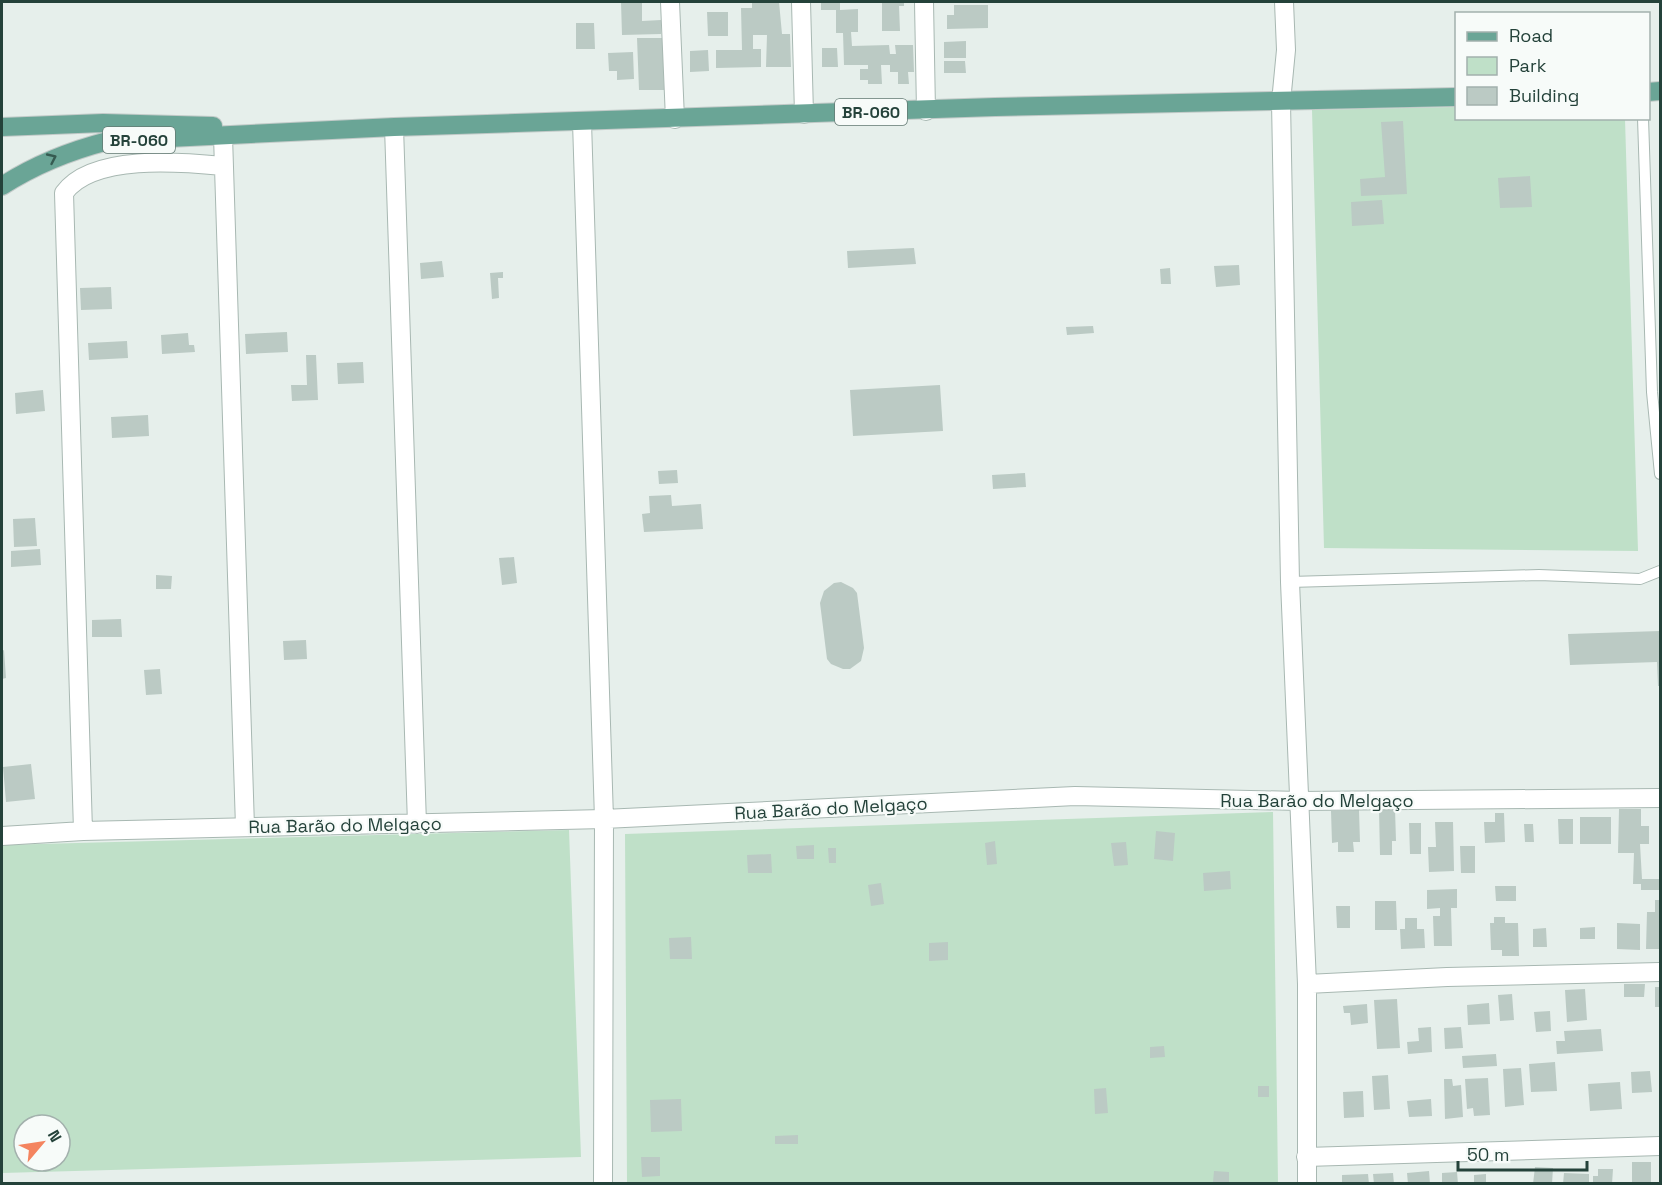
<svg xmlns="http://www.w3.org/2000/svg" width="1662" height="1185" font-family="'Space Grotesk',sans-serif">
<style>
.green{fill:#bfe0c8;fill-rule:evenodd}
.building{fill:#bbcac4}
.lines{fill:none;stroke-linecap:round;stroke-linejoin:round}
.service-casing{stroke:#a8b8b2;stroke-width:12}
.minor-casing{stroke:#a8b8b2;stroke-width:20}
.primary-casing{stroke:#c2cac8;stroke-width:20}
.service{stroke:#fff;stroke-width:10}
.minor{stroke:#fff;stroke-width:18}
.primary{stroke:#6aa596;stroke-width:18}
.oneway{stroke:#365b51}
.labels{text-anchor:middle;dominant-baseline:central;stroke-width:4.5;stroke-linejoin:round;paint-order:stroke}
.shield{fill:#f7fbf9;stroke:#637a73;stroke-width:1.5}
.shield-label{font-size:16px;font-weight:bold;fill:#24423a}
.street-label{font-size:18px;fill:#24423a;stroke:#f7fbf9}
</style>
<rect width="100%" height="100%" fill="#e6efeb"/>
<path class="green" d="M1456,107V118L1625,119L1638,551L1324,548L1312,110Z
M1273,812L1278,1183H627L625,834Z
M569,830L581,1157L2,1173V845ZM24,1125H60V1161H24Z"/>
<path class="building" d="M621,2H642V21L661,20V34L622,35Z
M752,2H779L782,34H790L791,67H766L767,35H753V49H761V67L716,68V50H742L741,8H752Z
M821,2H840V10L858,9V32H851L852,46L889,45L890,54H896L895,45H913L914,72H908L909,84H898V72H890V65H881L882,84H868V80H860V69H868V65H844L843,33H836V10H821Z
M882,2H904V6H899L900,31H882Z
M954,5H988V28L947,29V15H954Z
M707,12H728V36H708Z
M576,23H594L595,49H576Z
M637,38H663L664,90H639Z
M966,41V58H944V42Z
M822,48H837L838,67H822Z
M708,50L709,71L690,72V51Z
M633,52L634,79L617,80V71H609L608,53Z
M944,61H965L966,73H944Z
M1403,121L1407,194L1361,196L1360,179L1385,177L1381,122Z
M1530,176L1532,207L1500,208L1498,178Z
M1382,200L1384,224L1352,226L1351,202Z
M914,248L916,264L848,268L847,251Z
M442,261L444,277L421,279L420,263Z
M1239,265L1240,285L1216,287L1214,266Z
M1170,268L1171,284H1161L1160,269Z
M503,272V278H498L499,298L492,299L490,273Z
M111,287L112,309L81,310L80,288Z
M1093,326L1094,333L1067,335L1066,327Z
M287,332L288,352L246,354L245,334Z
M188,333L189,345H194L195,352L162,354L161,335Z
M127,341L128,358L89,360L88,343Z
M306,355H316L318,400L292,401L291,385H307Z
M363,362L364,383L338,384L337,363Z
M940,385L943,431L853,436L850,390Z
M43,390L45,411L16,414L15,393Z
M148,415L149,436L112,438L111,417Z
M677,470L678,483L659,484L658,471Z
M1025,473L1026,487L993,489L992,475Z
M671,495L672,506L701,504L703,529L644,532L642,514L650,513L649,496Z
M35,518L37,546L14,547L13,519Z
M40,549L41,565L11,567V551Z
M514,557L517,583L502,585L499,558Z
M156,575L172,576L171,589H156Z
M841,582L853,588L857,593L864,648L861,661L850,669H843L831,664L827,659L820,603L824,591L834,583Z
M121,619L122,637H92V620Z
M1660,631V686H1658L1657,662L1570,665L1568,634Z
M306,640L307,659L284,660L283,641Z
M4,650L6,678L2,679V651Z
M160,669L162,694L146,695L144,670Z
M31,764L35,799L6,802L3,767Z
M1395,809L1396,841H1392V855H1380L1379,810Z
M1619,809H1641V826H1649V844H1640L1642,879H1660V890H1641V884H1633L1634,853H1618Z
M1359,810L1360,842H1353L1354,852H1338V842L1332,843L1331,811Z
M1495,813H1504L1505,842L1485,843L1484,822H1495Z
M1580,817H1611V844H1580Z
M1558,819H1573V844H1559Z
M1435,822H1453L1454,871L1429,872L1428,847H1436Z
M1409,823H1421V854H1410Z
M1524,824H1533L1534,842H1525Z
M1156,831L1175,833L1173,861L1154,859Z
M995,841L997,864L987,865L985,843Z
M1126,842L1128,865L1114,866L1111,843Z
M814,845V859H797L796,846Z
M1460,846H1475V873H1461Z
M828,848H836V863H829Z
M771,854L772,873H748L747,855Z
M1230,871L1231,889L1204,891L1203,873Z
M881,883L884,904L871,906L868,885Z
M1495,886H1516V901H1496Z
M1457,889V908H1451L1452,946H1434L1433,916H1440V908L1427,909V890Z
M1655,900H1660V949H1646L1647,912H1655Z
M1375,901H1396L1397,930H1375Z
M1336,906H1350V928H1337Z
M1494,917H1505V923H1518L1519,956H1502V950H1491L1490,923H1494Z
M1405,918H1417V929H1424L1425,948L1401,949L1400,929H1405Z
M1617,923L1640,924V950L1617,949Z
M1595,927V939H1580V928Z
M1546,928L1547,947H1533V929Z
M691,937L692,959H670L669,938Z
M948,942V960L929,961V943Z
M1624,984H1645L1644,997H1624Z
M1655,987H1660V1007H1655Z
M1585,989L1587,1020L1567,1022L1565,990Z
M1512,994L1514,1020L1500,1021L1498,995Z
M1397,999L1400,1048L1377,1049L1374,1000Z
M1489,1003L1490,1024L1468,1025L1467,1005Z
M1367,1004L1368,1023L1351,1025L1350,1013H1344L1343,1006Z
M1550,1011L1551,1031L1536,1032L1534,1012Z
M1431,1027L1432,1052L1408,1054L1407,1042L1419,1041L1418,1028Z
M1461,1027L1463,1048L1445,1049L1444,1028Z
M1601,1029L1603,1051L1557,1054L1556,1041H1565L1564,1031Z
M1164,1046L1165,1057L1150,1058V1047Z
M1496,1054L1497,1066L1463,1068L1462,1056Z
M1555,1062L1557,1091L1531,1092L1529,1064Z
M1521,1068L1524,1105L1505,1107L1503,1069Z
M1650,1071L1652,1092L1632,1093L1631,1072Z
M1388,1075L1390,1109L1374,1110L1372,1076Z
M1488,1078L1490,1115L1474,1116L1473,1108L1467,1109L1465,1079Z
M1444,1079H1452L1453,1086L1461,1085L1463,1117L1445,1119Z
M1620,1082L1622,1109L1590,1111L1588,1084Z
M1258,1086H1269V1097H1258Z
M1106,1088L1108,1113L1095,1114L1094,1089Z
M1363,1091L1364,1117L1344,1118L1343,1092Z
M681,1099L682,1131L651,1132L650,1100Z
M1431,1099L1432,1116L1409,1117L1407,1101Z
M798,1135V1144H775V1136Z
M641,1157H660V1176L642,1177Z
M1632,1162H1651V1184H1632Z
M1535,1167L1553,1168L1552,1184H1533Z
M1598,1169H1613L1612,1184H1593V1176H1598Z
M1214,1171L1229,1172V1182H1213Z
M1429,1171L1430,1184H1408L1407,1173Z
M1457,1172L1458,1184H1442V1173Z
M1393,1173L1394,1184H1374L1373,1174Z
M1564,1173L1589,1174V1184H1563Z
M1368,1174L1369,1184H1342V1175Z
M1486,1174V1184H1474V1175Z"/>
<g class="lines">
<defs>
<path id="service" d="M1643,118L1652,392L1660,474
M1290,582L1539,575L1640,579L1660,571"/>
<path id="minor" d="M670,2L675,119
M801,2L804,114
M924,2L926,111
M1284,2L1286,50L1281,102L1290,582L1307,984V1184
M582,122L604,819L603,1184
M394,127L417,824
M223,136L245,827
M83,831L64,193C92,154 180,162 223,166
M2,836L83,831L604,819L1075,796L1299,801L1660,798
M1307,984L1447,977L1660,972
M1306,1157L1660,1146"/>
<path id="primary" d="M1648,92L1660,91
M2,127L103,123L213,126
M2,186C36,164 69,151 108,141L394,127L995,107L1456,97"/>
</defs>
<use href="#service" class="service-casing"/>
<use href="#minor" class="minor-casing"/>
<use href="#primary" class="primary-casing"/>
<use href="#service" class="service"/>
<use href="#minor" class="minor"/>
<use href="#primary" class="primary"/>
</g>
<defs><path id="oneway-chevron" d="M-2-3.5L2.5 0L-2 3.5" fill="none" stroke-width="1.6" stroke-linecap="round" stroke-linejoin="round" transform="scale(1.5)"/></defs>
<use class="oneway" href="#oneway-chevron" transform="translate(52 158) rotate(-25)"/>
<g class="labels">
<g class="shield">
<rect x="835" y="99" width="72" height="26" rx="4.5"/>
<rect x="103" y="127" width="72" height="26" rx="4.5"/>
</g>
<g class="shield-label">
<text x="871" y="112">BR-060</text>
<text x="139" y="140">BR-060</text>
</g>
<g class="street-label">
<text x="1317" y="800">Rua Barão do Melgaço</text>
<text transform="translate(831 808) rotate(-3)">Rua Barão do Melgaço</text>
<text transform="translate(345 825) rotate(-1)">Rua Barão do Melgaço</text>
</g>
</g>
<rect width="1662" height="1185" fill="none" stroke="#24423a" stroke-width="6"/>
<rect x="1455" y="12" width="195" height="108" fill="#f7fbf9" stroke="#a3b1ad" stroke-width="1.5"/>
<rect x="1467" y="32" width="30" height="9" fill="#6aa596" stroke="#a3b1ad" stroke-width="1.5"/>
<text x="1509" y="42" font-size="18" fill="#24423a">Road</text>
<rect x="1467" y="57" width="30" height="18" fill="#bfe0c8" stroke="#a3b1ad" stroke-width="1.5"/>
<text x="1509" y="72" font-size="18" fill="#24423a">Park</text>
<rect x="1467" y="87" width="30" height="18" fill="#bbcac4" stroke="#a3b1ad" stroke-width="1.5"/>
<text x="1509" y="102" font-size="18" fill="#24423a">Building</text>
<g transform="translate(42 1143) rotate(61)"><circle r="28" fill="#f7fbf9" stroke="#a3b1ad" stroke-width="1.5"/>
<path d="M0-4.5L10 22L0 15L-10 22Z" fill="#f4845f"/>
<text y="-9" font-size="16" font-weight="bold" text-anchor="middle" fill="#24423a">N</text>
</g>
<path d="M1458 1161v9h129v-9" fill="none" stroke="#24423a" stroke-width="3"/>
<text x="1467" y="1161" font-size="18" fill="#24423a" stroke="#f7fbf9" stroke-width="4.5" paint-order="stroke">50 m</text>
</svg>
